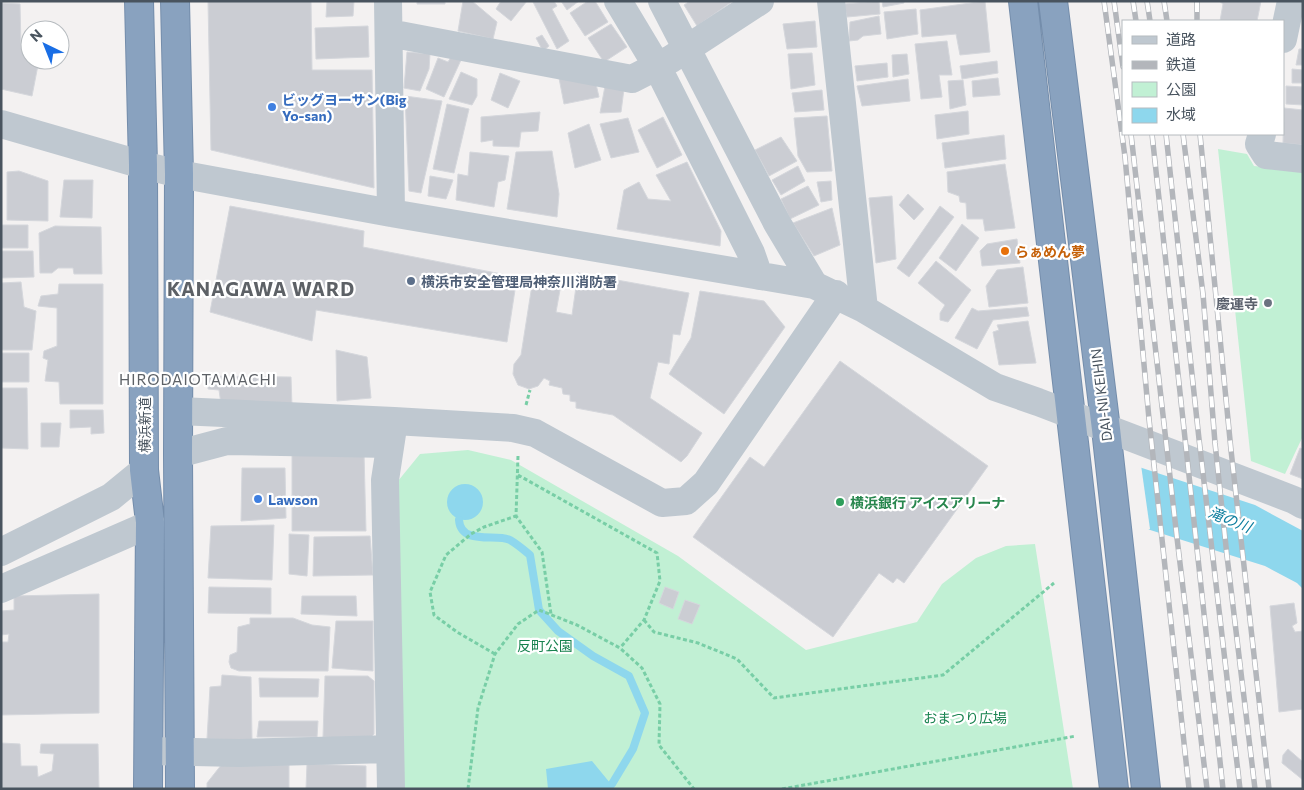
<svg xmlns="http://www.w3.org/2000/svg" width="1304" height="790" font-family="Commissioner,'Noto Sans JP',sans-serif">
<style>
.green{fill:#c1f0d4}
.water{fill:#8ed7ed}
.pier{fill:#f3f1f1}
.lines{fill:none;stroke-linecap:round;stroke-linejoin:round}
.stream{stroke:#8ed7ed;stroke-width:8}
.building{fill:#cbcdd3;stroke:#d5d7dc}
.highway-casing{stroke:#748dab;stroke-width:30}
.path{stroke:#78cea6;stroke-width:3;stroke-dasharray:4 2.5;stroke-linecap:butt}
.minor{stroke:#bfc8d0;stroke-width:28}
.highway{stroke:#89a2bf;stroke-width:28}
.rail-casing{stroke:#b3b6bb;stroke-width:5.5}
.rail{stroke:#fff;stroke-width:4;stroke-dasharray:11;stroke-linecap:butt}
.shop-dot{fill:#3f7fe0;stroke:#fff;stroke-width:2}
.food-dot{fill:#e8710a;stroke:#fff;stroke-width:2}
.service-dot{fill:#5c6f8a;stroke:#fff;stroke-width:2}
.worship-dot{fill:#6b7280;stroke:#fff;stroke-width:2}
.leisure-dot{fill:#2e9e5b;stroke:#fff;stroke-width:2}
.labels{text-anchor:middle;dominant-baseline:central;stroke-width:4.5;stroke-linejoin:round;paint-order:stroke}
.shop-label{font-size:14px;font-weight:bold;fill:#366cbe;stroke:#fff;text-anchor:start}
.food-label{font-size:14px;font-weight:bold;fill:#c56008;stroke:#fff;text-anchor:start}
.service-label{font-size:14px;font-weight:bold;fill:#4e5e75;stroke:#fff;text-anchor:start}
.worship-label{font-size:14px;font-weight:bold;fill:#5b616d;stroke:#fff;text-anchor:end}
.street-label{font-size:14px;fill:#49545f;stroke:#fff}
.leisure-label{font-size:14px;font-weight:bold;fill:#27864d;stroke:#fff;text-anchor:start}
.park-label{font-size:14px;fill:#18824f;stroke:#fff}
.neighbourhood-label{font-size:15px;letter-spacing:1px;fill:#5d6166;stroke:#fff}
.water-label{font-size:15px;font-style:italic;fill:#0c7d9e;stroke:#fff}
.district-label{font-size:19px;font-weight:bold;letter-spacing:1px;fill:#5d6166;stroke:#fff}
</style>
<rect width="100%" height="100%" fill="#f3f1f1"/>
<path class="green" d="M1218,149L1247,154L1254,166L1303,171V436L1285,474L1251,461Z
M468,450L511,460L678,556L806,650L917,622L942,584L976,558L1006,546L1035,544L1073,789H404L398,481L420,454Z"/>
<path class="water" d="M1139,467L1255,505L1303,531V589L1297,583L1265,566L1147,529Z
M447 502a18 18 0 1 1 36 0a18 18 0 1 1-36 0Z
M592,761L615,789H548L546,769Z"/>
<path class="pier" d="M1139,464L1141,465L1150,529L1146,531L1137,467Z"/>
<g class="lines">
<path class="stream" d="M459,520C461,546 497,533 510,540C517,544 524,550 530,555L539,610L558,631L593,656L629,676L645,713L633,749L612,784"/>
</g>
<path class="building" d="M208,1H311L312,70H372L374,188L211,150Z
M327,1H354L353,16L326,17Z
M417,1H445V4H417Z
M463,1H472L497,22L493,39L458,31Z
M501,1H527L511,21L496,9Z
M554,1L557,6L552,9L569,41L557,49L533,2Z
M561,1H579L567,10Z
M588,1H595L608,22L585,36L570,13Z
M690,1H733L697,26L684,5Z
M879,1L880,14L847,17L844,4Z
M882,1H904V3L883,7Z
M985,1L990,52L960,55L956,34L922,37L920,10Z
M1261,1L1257,21H1220L1223,4L1219,1Z
M1,3L20,4L21,48L30,49V60H39L32,96L1,89Z
M916,9L918,34L887,39L884,12Z
M879,16L881,34L863,36L858,40L849,41L850,22Z
M815,21L817,47L787,49L783,24Z
M611,24L627,47L604,62L588,38Z
M368,26L369,57L316,59L315,28Z
M542,35L549,46L543,51L536,38Z
M947,41L952,75H939L942,97L921,99L915,44Z
M1299,49H1303V65H1296Z
M407,52L430,54L429,69L420,91L404,88Z
M812,53L815,85L791,89L788,54Z
M907,54L909,74L893,77L892,55Z
M451,57L461,60L444,97L426,89L438,58L448,62Z
M997,61L998,73L962,79L960,66Z
M887,63L888,77L857,81L855,66Z
M1292,69L1303,70V83H1292Z
M461,72L477,79V96L472,105L449,99Z
M500,73L520,81L508,108L491,100Z
M559,78L596,84L599,97L564,104Z
M998,78L1000,95L973,97L972,81Z
M908,79L910,101L862,106L857,86Z
M963,80L966,105L950,109L948,81Z
M605,86L624,89L621,112L600,113Z
M1286,86L1303,87V105L1286,104Z
M822,90L824,110L795,112L792,93Z
M405,96L442,101L421,193L409,191Z
M447,104L469,109L454,173L433,169Z
M1284,108L1303,110V145L1283,143Z
M968,111L969,134L937,139L935,115Z
M540,112L538,131L521,132L519,147L493,146V140L481,142V117Z
M827,116L832,171L807,172L798,156L794,118Z
M663,117L682,155L657,168L638,130Z
M628,118L639,152L611,158L600,124Z
M589,124L601,160L575,168L568,133Z
M1004,135L1006,159L945,168L942,143Z
M781,137L797,161L769,176L755,150Z
M552,151L559,194L557,217L507,209L516,152Z
M470,152L509,156L505,180L498,182L494,207L456,200L458,174L468,176Z
M687,162L721,231L720,246L617,229L624,190L639,182L648,199L671,201L656,175Z
M1005,164L1015,228L985,231L983,219H967L966,203L960,202L959,196L948,192L947,172Z
M798,166L805,181L781,195L772,180Z
M19,171L48,181V221L7,220V172Z
M430,176L453,180L446,199L428,196Z
M64,180H93L92,218L60,217Z
M831,181L832,200L821,202L817,182Z
M808,186L819,205L790,219L781,199Z
M908,194L924,209L914,220L899,205Z
M892,196L896,259L876,263L869,198Z
M230,206L364,231L363,247L517,277L507,342L316,310L312,341L210,312Z
M940,206L954,217L909,277L897,268Z
M832,208L840,245L814,256L793,223Z
M962,224L979,238L956,271L939,258Z
M1,225H28V248H1Z
M55,226L101,227L102,274H74L73,268H58L52,273H40L39,233Z
M1017,239L1020,263L982,266L980,251L987,244Z
M1,251H33L34,277L1,278Z
M936,261L971,290L948,322L940,320V313L945,305L918,283Z
M1023,267L1028,303L989,307L986,286L997,270Z
M578,273L689,293L680,335L673,334L669,364L658,362L650,398L702,433L687,456L681,462L613,415L576,408V402L570,401V395L563,394L562,388L549,385L550,381L544,378L538,386L529,389L518,385L513,374L514,364L521,355L532,285L560,290L556,312L572,315Z
M21,282L24,307L36,311L32,350H1V283Z
M59,284H103V404H60L59,382L45,381L48,360L43,358L44,351L57,346V308L38,306L41,296L58,294Z
M700,291L764,301L785,327L724,414L669,374L691,338Z
M1027,307L1029,316L993,320L977,349L955,338L972,308L978,311Z
M1028,321L1036,363L999,365L993,332L999,330L997,325Z
M336,350L367,357L371,398L337,401Z
M1,353H29V382H1Z
M840,361L988,466L904,583L897,578L893,583L879,573L833,637L693,537L750,457L764,467Z
M209,376L291,377L292,407L221,404L219,390L208,389Z
M1,388H27L28,449L1,448Z
M70,410H103L104,433L91,434V427L70,428Z
M41,423H61L59,447H41Z
M1300,448L1303,449V479L1290,474Z
M292,452H364L366,531H292Z
M242,468H285L286,518L241,521Z
M274,525L272,580L208,578L211,526Z
M289,534L309,535L307,576L289,574Z
M370,536L373,575L313,576L314,537Z
M209,587L271,588V614L208,613Z
M665,587L679,592L673,609L659,603Z
M99,594V713L1,715V642H8L9,634L1,635V611L14,610V596Z
M302,596H356L357,616L301,614Z
M685,600L700,605L692,624L678,619Z
M1294,603L1297,623L1292,626L1295,632L1303,631V709L1279,712L1270,606Z
M250,618H293L312,625L330,627L328,671H239L231,668L229,662L230,655L237,652L238,627L250,624Z
M336,621H373V671L332,668Z
M222,675L251,677L252,740L207,739L210,687L221,686Z
M325,676H368L374,681V734L368,740L323,737Z
M259,678L319,679L318,697H260Z
M259,721H318L317,737H257Z
M1,743L20,744L21,766H37L38,777L52,771L54,754L40,753L41,744H98L99,789H1Z
M1288,749L1303,762V780L1282,763L1283,755Z
M222,764L289,765V789H207V783Z
M307,764L366,766V789H306Z"/>
<g class="lines">
<defs>
<path id="highway" d="M139,1L143,165L144,470L150,522L148,789
M175,1L179,174L178,454L180,789
M1023,1L1114,789
M1053,1L1106,429L1146,789"/>
</defs>
<use href="#highway" class="highway-casing"/>
<path class="path" d="M526,405L530,390
M518,456L516,516L542,552L551,614
M518,475L657,553L660,581L644,620L620,648
M644,620L654,632L698,643L737,659L774,698L943,675L1054,583
M495,654L457,632L434,615L430,592L446,555L471,534L484,527L516,516
M468,789L478,708L495,654L518,624L539,610L577,625L620,648L642,668L660,704L659,745L694,789
M782,789L1076,736"/>
<path class="minor" d="M388,1L391,213
M618,1L657,66L751,253L759,276
M662,1L777,223L814,285
M831,1L864,309
M389,33L632,79L671,59L760,1
M1283,39L1291,1
M1,124L143,165L179,174L391,213L814,285L864,309L995,387L1038,402L1294,500L1303,505
M1262,134L1259,144L1266,155L1303,159
M179,411L394,421L513,428L535,433L662,503L686,501L706,483L836,294
M178,454L227,441L390,444
M1,552L111,497L144,470
M1,589L141,528L150,522
M149,751L239,753L390,749
M391,789L385,480L394,421"/>
<use href="#highway" class="highway"/>
<defs>
<path id="rail" d="M1104,1L1125,157L1149,419L1189,789
M1114,1L1123,67
M1133,1L1136,21
M1147,1L1150,21
M1164,1L1167,21
M1197,1V21
M1131,134L1177,538L1207,789
M1152,134L1223,789
M1166,134L1199,439L1240,789
M1183,134L1203,294L1215,443L1227,556L1255,789
M1200,134L1231,450L1269,789"/>
</defs>
<use href="#rail" class="rail-casing"/>
<use href="#rail" class="rail"/>
</g>
<g class="shop-dot">
<circle cx="272" cy="107" r="5"/>
<circle cx="258" cy="499" r="5"/>
</g>
<circle class="food-dot" cx="1005" cy="251" r="5"/>
<circle class="service-dot" cx="411" cy="281" r="5"/>
<circle class="worship-dot" cx="1268" cy="303" r="5"/>
<circle class="leisure-dot" cx="840" cy="502" r="5"/>
<g class="labels">
<g class="shop-label">
<text x="282" y="99">ビッグヨーサン(Big<tspan x="282" dy="16">Yo-san)</tspan></text>
<text x="268" y="499">Lawson</text>
</g>
<g class="food-label">
<text x="1015" y="251">らぁめん夢</text>
</g>
<g class="service-label">
<text x="421" y="281">横浜市安全管理局神奈川消防署</text>
</g>
<g class="worship-label">
<text x="1258" y="303">慶運寺</text>
</g>
<g class="street-label">
<text transform="translate(1101 395) rotate(-97)">DAI-NI KEIHIN</text>
<text transform="translate(144 425) rotate(-90)">横浜新道</text>
</g>
<g class="leisure-label">
<text x="850" y="502">横浜銀行 アイスアリーナ</text>
</g>
<g class="park-label">
<text x="545" y="645">反町公園</text>
<text x="965" y="717">おまつり広場</text>
</g>
<g class="neighbourhood-label">
<text x="198" y="379">HIRODAIOTAMACHI</text>
</g>
<g class="water-label">
<text transform="translate(1230 519) rotate(22)">滝の川</text>
</g>
<g class="district-label">
<text x="261" y="288">KANAGAWA WARD</text>
</g>
</g>
<rect width="1304" height="790" fill="none" stroke="#49545f" stroke-width="5"/>
<rect x="1122" y="20" width="162" height="115" fill="#ffffff" stroke="#b6bbbf"/>
<rect x="1132" y="36" width="25" height="8" fill="#bfc8d0" stroke="#b6bbbf"/>
<text x="1166" y="45" font-size="15" fill="#49545f">道路</text>
<rect x="1132" y="61" width="25" height="8" fill="#b3b6bb" stroke="#b6bbbf"/>
<text x="1166" y="70" font-size="15" fill="#49545f">鉄道</text>
<rect x="1132" y="82" width="25" height="15" fill="#c1f0d4" stroke="#b6bbbf"/>
<text x="1166" y="95" font-size="15" fill="#49545f">公園</text>
<rect x="1132" y="108" width="25" height="15" fill="#8ed7ed" stroke="#b6bbbf"/>
<text x="1166" y="120" font-size="15" fill="#49545f">水域</text>
<g transform="translate(45 45) rotate(317)"><circle r="24" fill="#ffffff" stroke="#b6bbbf"/>
<path d="M0-4L9 19L0 12L-9 19Z" fill="#196ee5"/>
<text y="-8" font-size="14" font-weight="bold" text-anchor="middle" fill="#49545f">N</text>
</g>
</svg>
